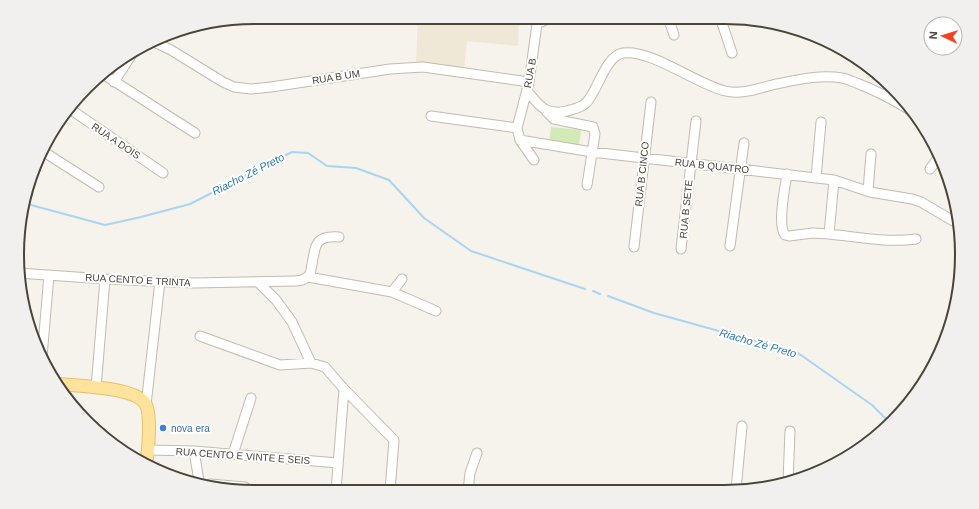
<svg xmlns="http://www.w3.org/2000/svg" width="979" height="509" font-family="Helvetica,sans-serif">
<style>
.education{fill:#efe8d6}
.forest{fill:url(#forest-crowns)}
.pitch{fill:#d2eab5}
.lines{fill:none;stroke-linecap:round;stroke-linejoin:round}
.stream{stroke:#a9d4f2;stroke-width:2}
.minor-casing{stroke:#c2bbae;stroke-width:11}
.major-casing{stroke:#e6c16a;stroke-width:14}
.minor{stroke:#fff;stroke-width:9}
.major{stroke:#ffe39c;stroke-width:12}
.shop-dot{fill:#3f7fe0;stroke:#fff;stroke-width:1.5}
.labels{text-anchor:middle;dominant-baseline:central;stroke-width:4;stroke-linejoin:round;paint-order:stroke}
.street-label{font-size:10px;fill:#4b4439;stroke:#fff}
.shop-label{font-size:10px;fill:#366cbe;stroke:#fff;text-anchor:start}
.water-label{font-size:11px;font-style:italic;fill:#2e7ab2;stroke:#fff}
.rim{fill:none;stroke:#4b4439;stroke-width:2}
</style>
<defs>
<pattern id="forest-crowns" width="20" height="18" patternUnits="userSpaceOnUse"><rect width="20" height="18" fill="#d2eab5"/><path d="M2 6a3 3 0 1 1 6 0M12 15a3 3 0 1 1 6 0" fill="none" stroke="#b6ca9c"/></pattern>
</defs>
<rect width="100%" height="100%" fill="#f6f3ec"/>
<path class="education" d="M418,17H519L518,46L467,41L464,69L416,62Z"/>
<path class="forest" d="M128,56L114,78L105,71L110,66Z"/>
<path class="pitch" d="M551,127L581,130L579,146L549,143Z"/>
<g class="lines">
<path class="stream" d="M24,200L31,205L105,225L141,217L190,204L292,152L308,153L327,166L356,168L389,180L424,218L471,251L585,289
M593,291L600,294
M608,296L654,313L798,353L872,405L890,423"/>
<defs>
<path id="minor" d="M668,17L674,35
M720,17L732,53
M537,24L552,17
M154,42L171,50L223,82L234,87L251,89L271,87L390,69L423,67L529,82
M103,74L195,133
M114,82L132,54
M527,91C539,105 545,116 567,111C573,109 581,108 586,103C598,91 605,56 623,53C651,49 696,84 725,91C742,95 760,88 776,84C796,80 821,74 842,78C848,79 853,82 859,84C877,91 894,100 910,110
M70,109L163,173
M546,111L554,119L593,127L595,134L587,185
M431,116L517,128
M520,140L592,152L834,180L870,192L912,199L921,202L955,222
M44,152L99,187
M534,160L520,140L517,128L529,82L537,24L536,17
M930,169L938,158
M787,174C785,188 777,224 785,235L789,236L813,233L829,234
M816,178L821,122
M834,180L829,234C858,237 887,243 916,239
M868,191L871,154
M730,246L744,143
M634,247L651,102
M681,249L696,121
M18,273L105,279L194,283L295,281C299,281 304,280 307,277C310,275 311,272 311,269C316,248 312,235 339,237
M308,277L392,292L436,311
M258,282L276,300L292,322L311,363
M392,292L402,279
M200,336L280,365L311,363L325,367L344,389L394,440L390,491
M42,357L49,275
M96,388L105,279
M146,405L160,281
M148,450L194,451L338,463
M194,451L199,481
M233,454L251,398
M788,481L790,431
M210,484L245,487L249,491
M736,490L742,426
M336,491L344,389
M468,491L470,473L477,453"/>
<path id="major" d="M59,384C79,386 133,387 145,403C152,413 148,453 146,465"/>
</defs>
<use href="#minor" class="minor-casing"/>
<use href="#major" class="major-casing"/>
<use href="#minor" class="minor"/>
<use href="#major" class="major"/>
</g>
<circle class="shop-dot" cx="163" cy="428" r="4"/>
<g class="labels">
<g class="street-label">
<text transform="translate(530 73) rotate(-80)">RUA B</text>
<text transform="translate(336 77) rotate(-9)">RUA B UM</text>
<text transform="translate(116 141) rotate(34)">RUA A DOIS</text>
<text transform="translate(712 166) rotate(6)">RUA B QUATRO</text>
<text transform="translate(642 174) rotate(-84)">RUA B CINCO</text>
<text transform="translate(686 209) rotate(-84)">RUA B SETE</text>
<text transform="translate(138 280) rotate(3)">RUA CENTO E TRINTA</text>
<text transform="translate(243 456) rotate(4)">RUA CENTO E VINTE E SEIS</text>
</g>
<g class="shop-label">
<text x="171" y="428">nova era</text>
</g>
<g class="water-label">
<text transform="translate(248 174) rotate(-27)">Riacho Zé Preto</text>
<text transform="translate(758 343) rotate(16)">Riacho Zé Preto</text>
</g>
</g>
<path d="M0 0H979V509H0ZM254 24H725A230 230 0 0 1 955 254V255A230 230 0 0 1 725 485H254A230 230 0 0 1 24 255V254A230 230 0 0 1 254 24Z" fill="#f1f0ef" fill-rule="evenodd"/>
<path class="rim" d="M254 24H725A230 230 0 0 1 955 254V255A230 230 0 0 1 725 485H254A230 230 0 0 1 24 255V254A230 230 0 0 1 254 24Z"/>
<g transform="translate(943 36) rotate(274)"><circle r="19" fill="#ffffff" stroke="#b7b4b0"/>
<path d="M0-3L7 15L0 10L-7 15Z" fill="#fc3f1d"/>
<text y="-6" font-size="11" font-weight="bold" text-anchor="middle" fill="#4b4439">N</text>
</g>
</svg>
